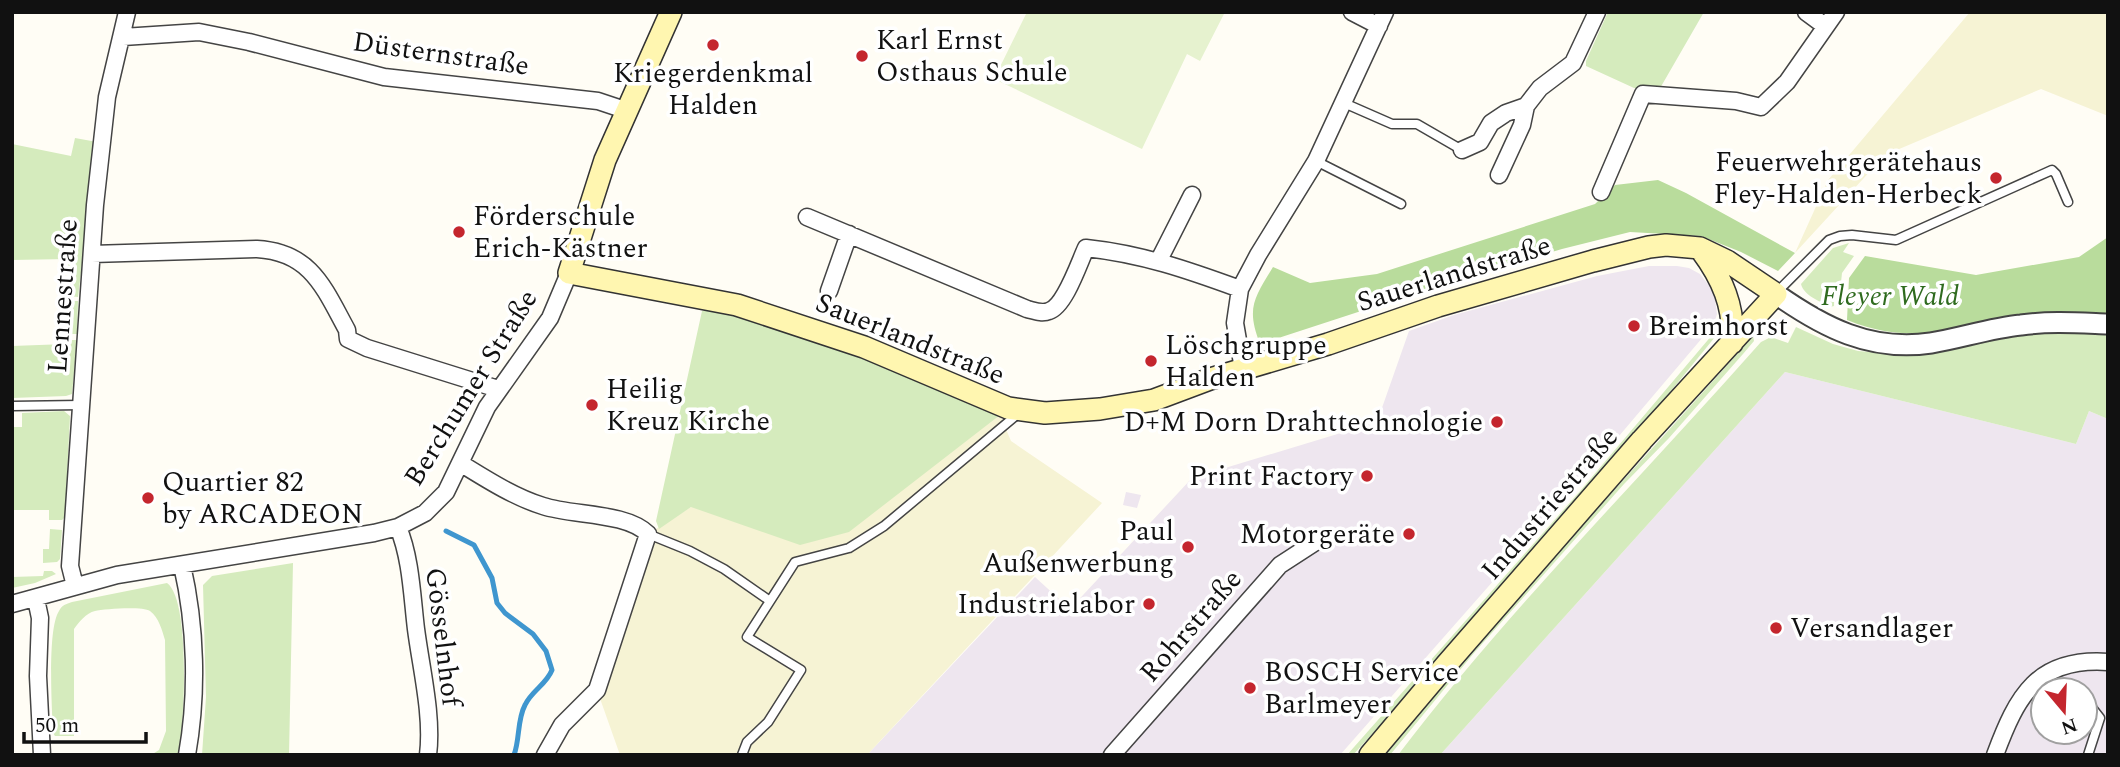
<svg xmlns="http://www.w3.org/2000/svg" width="2120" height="767" font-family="Spectral,serif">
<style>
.industrial{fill:#eee6ef;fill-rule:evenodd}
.farmland{fill:#f6f3d4}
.green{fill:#d5ebbd}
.forest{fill:#b9dc9c}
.pitch{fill:#e6f2cf}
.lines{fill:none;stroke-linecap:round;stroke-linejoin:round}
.stream{stroke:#3f96cf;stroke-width:5}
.service-casing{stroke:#444;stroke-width:11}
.minor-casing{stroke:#444;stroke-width:19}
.tertiary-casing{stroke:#444;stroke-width:23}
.secondary-casing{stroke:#333;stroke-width:24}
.service{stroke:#fff;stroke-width:8}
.minor{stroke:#fff;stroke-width:16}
.tertiary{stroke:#fff;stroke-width:19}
.secondary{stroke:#fff6b0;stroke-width:21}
.poi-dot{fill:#c4262e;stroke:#fff;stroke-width:2.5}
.labels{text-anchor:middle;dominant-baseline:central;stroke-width:7;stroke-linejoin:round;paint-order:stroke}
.poi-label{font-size:28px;fill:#111;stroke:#fff;text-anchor:start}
.street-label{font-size:28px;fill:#111;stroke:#fff}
.park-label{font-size:28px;font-style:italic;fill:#2f6b1f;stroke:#fff}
</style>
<rect width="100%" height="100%" fill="#fffdf5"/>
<path class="industrial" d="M1649,266H1677L1689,268L1700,274L1714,292L1717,314L1714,324L1569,495L1340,755H867L1035,577L1070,609L1192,478L1377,422L1409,331L1454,315L1597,276Z
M1785,372L2076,444L2089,411L2108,419V755H1440ZM2043,690H2085V732H2043Z
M1126,492L1141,495L1137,508L1123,505Z"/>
<path class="farmland" d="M1970,12H2108V116L2041,89L1885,155L1795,253L1828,180Z
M1000,415L1011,441L1102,503L867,755H620L597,690L648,534L691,507Z"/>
<path class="green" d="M1608,12H1704L1659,90L1634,88L1586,66V61Z
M75,138L97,142L78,297L68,296V259L12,260V144L71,156Z
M1849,243L1843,252L1854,256L1842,273L1839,301H1834V306L1830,307C1820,301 1804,296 1801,284L1833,248Z
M68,301H78L77,334H67Z
M702,311C760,308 819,338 871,360C914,379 957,397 1000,415L849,532L800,545L691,507L659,529L656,521Z
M1796,327L1833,344L1858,351L1905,355L2018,333L2108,332V419L2089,411L2076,444L1785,372L1440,755H1398C1509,609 1640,479 1761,342L1771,337L1788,343Z
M1718,328H1720L1715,337C1600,480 1477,619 1353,755H1347L1581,490Z
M1753,336L1754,341L1743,354L1669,438L1624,484L1474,653L1390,755H1385C1500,609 1630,476 1753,336Z
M67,340H77L72,394L66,396L12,398V346L66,344Z
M64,411L70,416L65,517L62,520H49V510H12V427H22V413Z
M50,529L62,530L60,559L57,562L43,563V549H49Z
M293,563L289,755H202L206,697L203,585L212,576Z
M44,571H52L56,574L35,583L12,588V577L43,576Z
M167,583C191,600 184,725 179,755H151L159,750L166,731L165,640C162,630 159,618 150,611C142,606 104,609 95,611C86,613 79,622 74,629V736H55L53,733C52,709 47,629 59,611C62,605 66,604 72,602Z"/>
<path class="forest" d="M1658,180L1686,193L1795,253L1778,271L1741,252L1701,236L1630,232L1562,249L1450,282L1260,344C1246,308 1254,298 1273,267L1310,283L1377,274L1595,204L1615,185Z
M2108,237V318L1926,334C1898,334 1873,331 1847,320L1849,278L1865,256L1976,275L2079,257Z"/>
<path class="pitch" d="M1027,12H1225L1200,61L1187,54L1142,149L994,79Z"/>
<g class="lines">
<path class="stream" d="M446,531L474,545L492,578L497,603L505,613L533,634L546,651L552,670C546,685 532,690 525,705C517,720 520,739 514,755"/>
<defs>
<path id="service" d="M1344,103L1392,124H1417L1462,150
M1316,161L1401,204
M1776,293L1829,240L1840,236L1852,235L1896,240L2052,170L2056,174L2068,202
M12,406L81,405
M648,534L690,551L724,569L770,601
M2043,678L2069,690
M2085,699L2100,718L2088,755
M742,755L747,742L768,722L801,670L747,637L795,562L849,548L884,526L1019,413"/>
<path id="minor" d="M1352,12L1379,26
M1806,12L1825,26
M123,37L199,32L249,42L384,77L598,101L628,111
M1462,150L1480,142L1491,123L1506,113L1526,106L1540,88L1573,63L1597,12
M1499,175L1522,125L1526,106
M1601,192L1643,94L1736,101L1761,107L1787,82L1836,12
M807,217L1027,309C1035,311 1042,314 1049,311C1065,306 1079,263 1086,248C1142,254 1188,270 1240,289
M92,254L257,249C311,252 324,288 347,330L348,339L367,348L498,389
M1159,260L1192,195
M829,291L849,234
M1243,369L1235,323L1240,289L1258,255L1316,161L1385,12
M460,463C486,479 514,497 543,506C573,516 626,512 648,534L597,690L562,725L545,755
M398,527C411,558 412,596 416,629C421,668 433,716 428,755
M182,565C196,626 198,693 187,755
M75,586L70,566L95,205L107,97L127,12
M36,599L40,618L38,676L42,755
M12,604L117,575L374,533L398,527L425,513L446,492L487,407L550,318L569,273
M1112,755L1280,565L1317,541
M1995,755C2017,696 2037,657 2108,662"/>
<path id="tertiary" d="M1776,294C1823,327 1870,352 1931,343C1961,338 1991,328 2021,325C2050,321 2079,323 2108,324"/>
<path id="secondary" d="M671,12L605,160L569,273L737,305L864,347L1008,408L1045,413L1100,409L1154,400L1210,379L1328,344L1438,306L1593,261L1649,247L1666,245L1700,248L1727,261L1776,294L1642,440L1446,665L1370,755
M1701,250C1722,278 1735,307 1732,343"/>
</defs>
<use href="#service" class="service-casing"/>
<use href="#minor" class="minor-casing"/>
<use href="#tertiary" class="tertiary-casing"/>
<use href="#secondary" class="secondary-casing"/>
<use href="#service" class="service"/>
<use href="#minor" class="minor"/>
<use href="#tertiary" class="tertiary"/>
<use href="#secondary" class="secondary"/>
</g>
<g class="poi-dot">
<circle cx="713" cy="45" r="7"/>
<circle cx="862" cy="56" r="7"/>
<circle cx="1996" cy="178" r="7"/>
<circle cx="459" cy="232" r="7"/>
<circle cx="1634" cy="326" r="7"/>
<circle cx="1151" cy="361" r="7"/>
<circle cx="592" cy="405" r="7"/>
<circle cx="1497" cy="422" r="7"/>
<circle cx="1367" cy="476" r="7"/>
<circle cx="148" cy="498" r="7"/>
<circle cx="1409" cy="534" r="7"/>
<circle cx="1188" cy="547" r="7"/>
<circle cx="1149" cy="604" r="7"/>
<circle cx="1776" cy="628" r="7"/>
<circle cx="1250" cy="688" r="7"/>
</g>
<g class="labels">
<g class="poi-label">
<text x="876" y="40">Karl Ernst<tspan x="876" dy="32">Osthaus Schule</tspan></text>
<text x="713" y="73" text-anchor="middle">Kriegerdenkmal<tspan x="713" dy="32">Halden</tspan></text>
<text x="1982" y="162" text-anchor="end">Feuerwehrgerätehaus<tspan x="1982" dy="32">Fley-Halden-Herbeck</tspan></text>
<text x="473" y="216">Förderschule<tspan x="473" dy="32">Erich-Kästner</tspan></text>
<text x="1648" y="326">Breimhorst</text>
<text x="1165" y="345">Löschgruppe<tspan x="1165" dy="32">Halden</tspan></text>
<text x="606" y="389">Heilig<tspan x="606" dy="32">Kreuz Kirche</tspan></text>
<text x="1483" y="422" text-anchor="end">D+M Dorn Drahttechnologie</text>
<text x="1353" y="476" text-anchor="end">Print Factory</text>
<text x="162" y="482">Quartier 82<tspan x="162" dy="32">by ARCADEON</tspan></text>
<text x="1174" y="531" text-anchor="end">Paul<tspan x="1174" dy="32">Außenwerbung</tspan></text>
<text x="1395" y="534" text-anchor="end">Motorgeräte</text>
<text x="1135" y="604" text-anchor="end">Industrielabor</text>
<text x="1790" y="628">Versandlager</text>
<text x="1264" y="672">BOSCH Service<tspan x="1264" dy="32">Barlmeyer</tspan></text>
</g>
<g class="street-label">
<text transform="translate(441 54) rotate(8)">Düsternstraße</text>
<text transform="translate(1454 274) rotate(-17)">Sauerlandstraße</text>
<text transform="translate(63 296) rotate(-86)">Lennestraße</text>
<text transform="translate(910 339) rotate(22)">Sauerlandstraße</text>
<text transform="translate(471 388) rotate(-58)">Berchumer Straße</text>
<text transform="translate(1550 504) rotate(-49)">Industriestraße</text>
<text transform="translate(1191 626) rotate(-49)">Rohrstraße</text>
<text transform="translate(443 637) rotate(83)">Gösselnhof</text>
</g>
<g class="park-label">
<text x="1890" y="296">Fleyer Wald</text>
</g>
</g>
<rect width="2120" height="767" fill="none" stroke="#111111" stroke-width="28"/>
<g transform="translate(2064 711) rotate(161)"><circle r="33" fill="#ffffff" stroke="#a0a0a0" stroke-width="2"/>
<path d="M0-5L12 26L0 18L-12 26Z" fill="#c4262e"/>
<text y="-10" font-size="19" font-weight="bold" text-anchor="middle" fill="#111111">N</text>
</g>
<path d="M24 732v10h122v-10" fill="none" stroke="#111111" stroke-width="3.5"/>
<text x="35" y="732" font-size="21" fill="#111111" stroke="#ffffff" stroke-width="5" paint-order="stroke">50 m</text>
</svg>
